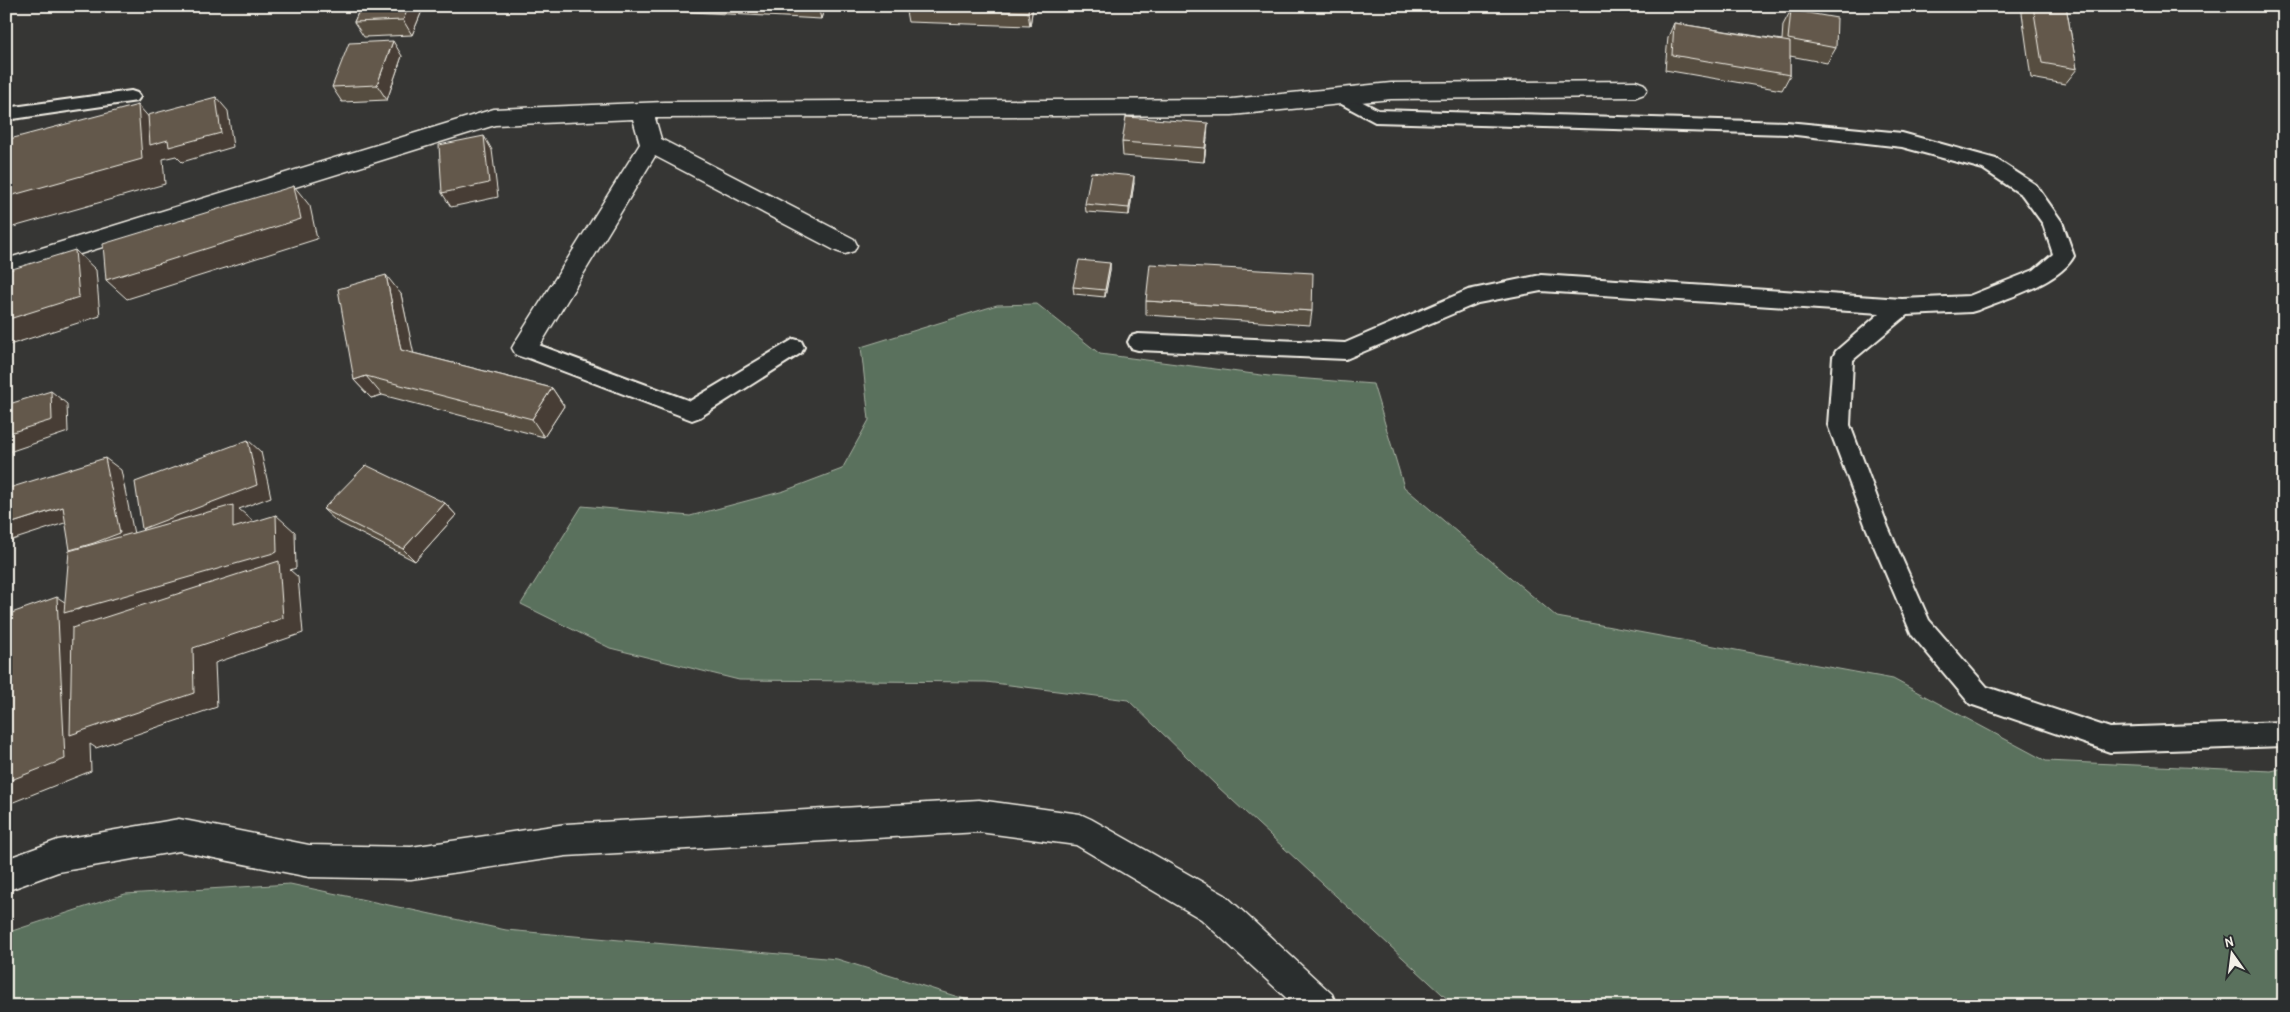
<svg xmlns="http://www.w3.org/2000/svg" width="2290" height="1012" font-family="'Patrick Hand',sans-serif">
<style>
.green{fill:#5a715d;stroke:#a7b1a2}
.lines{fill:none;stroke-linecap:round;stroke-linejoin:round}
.lane-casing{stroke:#f4f1e8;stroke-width:4}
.street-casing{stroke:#f4f1e8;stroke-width:3}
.lane{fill:#2a2d2e;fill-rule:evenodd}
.street{fill:#2a2d2e;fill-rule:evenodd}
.wall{fill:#564d40;stroke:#f4f1e8}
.shaded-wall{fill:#463e34;stroke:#f4f1e8}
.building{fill:#64594b;stroke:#f4f1e8}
</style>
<rect width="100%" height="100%" fill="#363634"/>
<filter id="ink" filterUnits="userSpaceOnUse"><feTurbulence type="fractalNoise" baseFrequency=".02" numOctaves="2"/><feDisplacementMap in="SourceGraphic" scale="10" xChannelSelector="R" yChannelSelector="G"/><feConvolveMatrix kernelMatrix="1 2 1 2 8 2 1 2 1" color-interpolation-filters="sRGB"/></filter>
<g filter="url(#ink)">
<path class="green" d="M1037,304L1100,354L1269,376L1373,384L1404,487L1557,617L1893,679L2046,761L2271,771L2284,768V1006H1455L1218,787L1128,700L986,682L739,680L610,648L521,604L582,506L690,516L784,491L842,469L869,420L861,347L997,305Z
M290,884L506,930L837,959L987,1006H6V933L125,894Z"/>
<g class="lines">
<defs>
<path id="lane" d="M1340,90L1378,110L1787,122L1902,133L1996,159L2036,185L2062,222L2074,256C2059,284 2006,298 1978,310L1971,312L1907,315L1853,360L1850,425L1888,527L1929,620L1987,687L2110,728L2284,722V746L2110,752L1970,704L1912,635L1866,527L1828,425L1833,357L1836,351L1880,313L1541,291L1478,303L1346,359L1138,350L1131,348L1128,342L1131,336L1138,334L1345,343L1468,290L1541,275L1902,299L1969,296L2034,270L2053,254L2043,224L2022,195L1983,169L1902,147L1787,134L1375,122L1334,100L1331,96L1334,92Z
M131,91L137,93L140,97L137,101L6,120V108Z
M794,339L801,341L804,347L801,353L700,417L692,420L518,354L515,348L518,342L525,340L690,401Z"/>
<path id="street" d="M1636,81L1644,84L1647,89L1644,94L1636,97L1391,99L1232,115L655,118L661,139L854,239L857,245L854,251L845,254L836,251L655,156L534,355L525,358L516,355L512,348L516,341L640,144L633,119L495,125L6,277V259L494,109L665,102L1232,99L1391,83Z
M979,800L1080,814L1091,819L1225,895L1332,994L1337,1006H1295L1201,919L1076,845L979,832L566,856L411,879L309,877L179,851L58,872L6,891V859L58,840L179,819L309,845L411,847L566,824Z"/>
</defs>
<use href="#lane" class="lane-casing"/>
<use href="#street" class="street-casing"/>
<use href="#lane" class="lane"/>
<use href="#street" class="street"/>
</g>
<path class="wall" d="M361,6H424L412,35L364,37L354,22Z
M580,6H825L821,19Z
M905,6H1033L1030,26L908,22Z
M2021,6H2066L2077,69L2065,84L2031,78Z
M1791,10L1836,48L1827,63L1790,56V75L1782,90L1665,70L1668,37L1674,23L1782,40L1783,25Z
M402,56L387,100L342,102L332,87Z
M1207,138L1204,162L1123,156L1122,142Z
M1134,183L1129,215L1086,212L1085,204Z
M1110,263V270L1105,297L1074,294L1073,287Z
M401,294L413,353L552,388L564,406L544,437L382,395L371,398L354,380Z
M1146,301L1312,311L1310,325L1146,315Z
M445,503L456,515L415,561L336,521L323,509Z"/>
<path class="shaded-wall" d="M409,6H424L412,35L403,20Z
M818,6H825L821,19Z
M1029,6H1033L1030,26L1028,12Z
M393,41L402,56L387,100L377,85Z
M216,97L228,111L233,147L182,162L176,156L163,159L165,184L6,229V197L138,105L160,130Z
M1208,123L1207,138L1204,162L1205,148Z
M484,136L492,150L498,197L451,207L442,193Z
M1134,176V183L1129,215V208Z
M294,186L310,206L317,239L127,299L106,280Z
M75,250L96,270L100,316L6,346V320Z
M1110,263V270L1105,297V290Z
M386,275L401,294L417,369L401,350Z
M366,376L382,395L371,398L354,380Z
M552,388L564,406L544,437L532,419Z
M51,391L67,404L68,432L6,453V434Z
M248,440L261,452L271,497L239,509L253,521V544L158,541L142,529Z
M105,458L121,470L136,544L70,553Z
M445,503L456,515L415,561L403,549Z
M63,507L80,518L6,542V525Z
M276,515L295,532L296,568L290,570L298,577L303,633L215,663L217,707L96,748L90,744L91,771L6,805V782L57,597L77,610Z"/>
<path class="building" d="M361,6H409L403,20L354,22Z
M905,6H1029L1028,12Z
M2033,6H2066L2077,69L2042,63Z
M1791,10L1837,18L1836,48L1788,39Z
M1674,23L1790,42V75L1672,55Z
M393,41L377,85L332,87L349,43Z
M216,97L221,133L169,147L168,140L150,145L148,115Z
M138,105L142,159L6,197V140Z
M1126,117L1208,123L1205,148L1122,142Z
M484,136L489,183L442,193L439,145Z
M1091,172L1134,176L1129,208L1085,204Z
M294,186L301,219L106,280L103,244Z
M75,250L79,297L6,320V271Z
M1079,260L1110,263L1105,290L1073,287Z
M1150,264L1313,273L1312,311L1146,301Z
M386,275L401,350L552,388L532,419L366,376L354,380L338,289Z
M51,391L52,420L6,434V405Z
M248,440L257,485L142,529L135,482Z
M105,458L120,533L94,543L70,550L63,507L6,525V489Z
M366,465L445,503L403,549L323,509Z
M233,505V528L276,515L277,552L64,613L69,551Z
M279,561L283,618L193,648L194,693L70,735L72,628Z
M57,597L65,759L6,782V615Z"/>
</g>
<rect width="2290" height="1012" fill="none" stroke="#2a2d2e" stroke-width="25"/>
<rect x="12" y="12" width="2265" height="987" fill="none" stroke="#f4f1e8" stroke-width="2" filter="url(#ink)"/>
<g transform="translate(2232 954) rotate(346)" stroke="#2a2d2e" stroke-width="4" paint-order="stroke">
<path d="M0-4L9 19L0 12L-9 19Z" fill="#f4f1e8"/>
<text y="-8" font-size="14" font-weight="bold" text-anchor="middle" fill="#f4f1e8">N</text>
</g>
</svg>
